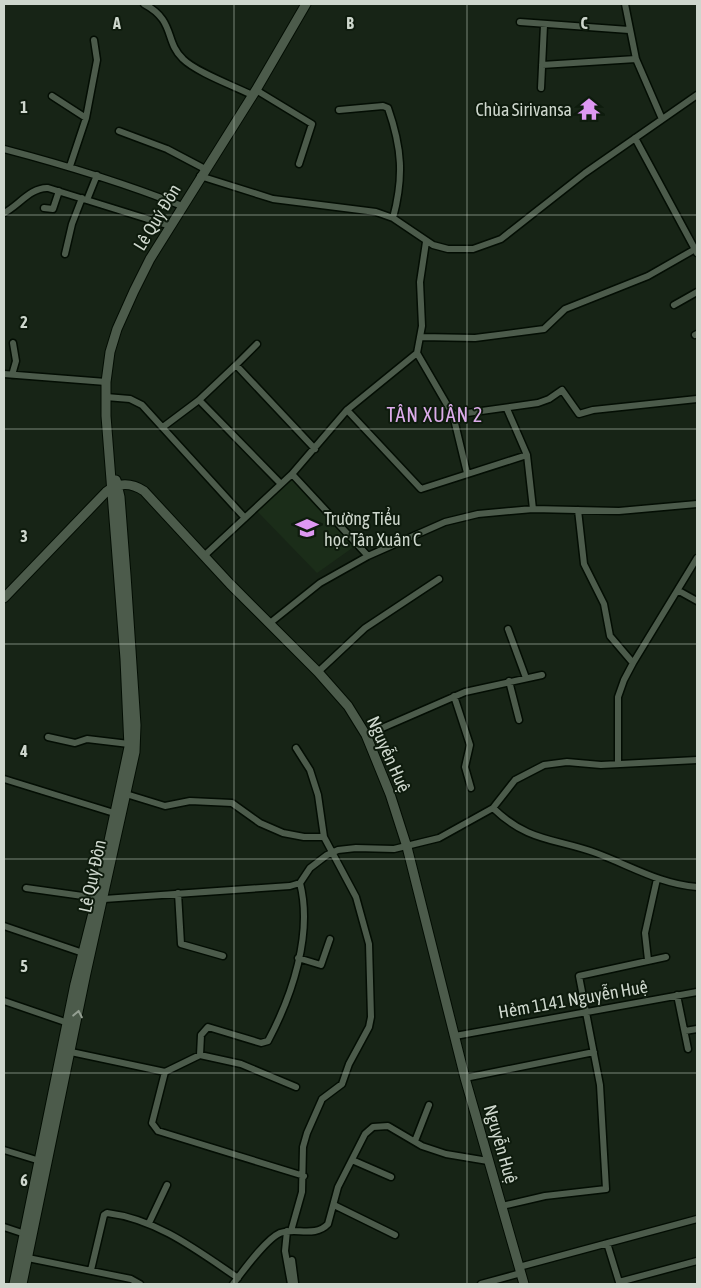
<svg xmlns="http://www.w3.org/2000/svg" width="701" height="1288" font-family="'Asap Condensed',sans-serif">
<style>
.built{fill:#1b2d19}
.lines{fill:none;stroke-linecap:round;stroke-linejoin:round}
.street-casing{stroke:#030d03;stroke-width:9}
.secondary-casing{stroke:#030d03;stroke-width:11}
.street{stroke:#4c5b4b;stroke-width:6}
.secondary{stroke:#4c5b4b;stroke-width:9}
.oneway{stroke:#949f92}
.grid{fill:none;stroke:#ced7cd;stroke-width:1;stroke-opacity:0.55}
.labels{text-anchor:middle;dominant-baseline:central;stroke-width:4;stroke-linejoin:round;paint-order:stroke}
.poi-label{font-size:18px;fill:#ced7cd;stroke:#0e1b0d;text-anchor:end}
.street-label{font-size:18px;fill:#ced7cd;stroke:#0e1b0d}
.quarter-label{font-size:20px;letter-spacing:1px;fill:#dcacea;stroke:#0e1b0d}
.grid-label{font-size:16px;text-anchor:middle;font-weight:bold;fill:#ced7cd;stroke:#0e1b0d;stroke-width:4;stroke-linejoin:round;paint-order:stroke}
</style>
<rect width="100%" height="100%" fill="#172416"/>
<path class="built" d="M294,478L355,546L317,573L257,511Z"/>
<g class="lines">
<defs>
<path id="street" d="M144,4C176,21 164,41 183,59C196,72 234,86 252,95
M625,4L636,59L662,119
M520,22L629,30
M542,65L636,59
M541,88L544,25
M256,90L312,124L299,164
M52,96L86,118L70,166
M339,110L383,106L388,108C402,148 404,177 393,218
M86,118L97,60L94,40
M119,131L167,149L205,169
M635,138L697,253
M4,149C65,165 124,183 182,206
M200,176L273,199L376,212L393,218L433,245L448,249H473L501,239L585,173L697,95
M87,200L97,175
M44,208L53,209L59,191
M4,213C18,206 31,187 48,188L170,226
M65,254L72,224L82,198
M674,305L697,292
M695,335L697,334
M421,337L475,338L544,329L565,309L648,276L697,248
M417,353L453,415L467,473
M236,365L257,344
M4,374L106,382
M12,375L16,361L13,343
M106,397L130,399L142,405L245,518
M507,409L527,455L533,509
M347,410L421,489L527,455
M453,415L538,403L549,399L562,390L579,414L593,410L697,399
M163,427L199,400
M281,484L199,400L236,365L315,449
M578,510L584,564L604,604L610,636L633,663L624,680L618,697V764
M204,556L292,474L347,410L417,353L422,326L420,282L426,242
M368,556L445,522L478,514L533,509L619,511L697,504
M679,591L697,601
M270,623L320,583L368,556L292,474
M508,629L526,678
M633,663L697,558
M318,672L365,628L439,579
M509,681L519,720
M454,696L470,745L465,767L471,788
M366,735L465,692L542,675
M48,737L75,743L87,739L129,744
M4,779L114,813
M126,794L165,806L190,801L232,803L260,823L283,833L304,837H324
M493,808C528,842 554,838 596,853C631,866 660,884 697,887
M26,888L104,899L290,886L300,883L310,868L327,855L338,850L356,848L394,849L439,838L493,808L515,780L544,765L567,762L601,765L697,760
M178,893L181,944L223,956
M4,926L83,953
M298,958L321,965L330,939
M648,960L645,933L657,879
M677,995L688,1049
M4,1001L68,1023
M685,1031L697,1029
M455,1036L697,992
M71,1052L165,1072L200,1055L241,1064L296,1087
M200,1055L201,1035L208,1027L261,1043L268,1041C292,996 313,934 300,883
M165,1072L152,1123L158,1131L304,1176
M465,1078L594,1052
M415,1141L429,1105
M4,1150L40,1161
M352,1160L391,1177
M334,1205L395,1235
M502,1206L545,1196L606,1189L600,1085L579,976L666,957
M149,1223L167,1185
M4,1227L25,1234
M287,1231L285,1251L291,1284
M291,1231L302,1192L303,1147L307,1133L322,1099L342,1084L349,1064L369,1027L371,1017L369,944L356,897L324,837L318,795L310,770L296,748
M607,1243L619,1282L697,1261
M28,1258L131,1279L140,1284
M292,1260L295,1283
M519,1267L697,1219
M91,1270L104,1215L107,1213C157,1219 198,1251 238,1278
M233,1284C243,1271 266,1239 280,1233C295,1227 315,1238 328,1224L338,1187L365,1134L373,1127L388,1126L422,1146L446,1154L488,1161
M481,1284L521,1273"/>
<path id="secondary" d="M4,598L106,492C118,482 132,483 144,491L230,584L318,672L348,706L366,735L390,794L407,847L465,1078L524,1284
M14,1284L75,984L97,897L129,747L125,659L106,416V382L110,352L117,329L134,291L150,259L256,90L306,4
M22,1284L86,973L135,752L136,725L126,575L120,497L116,480"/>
</defs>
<use href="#street" class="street-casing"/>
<use href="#secondary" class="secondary-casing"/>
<use href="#street" class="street"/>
<use href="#secondary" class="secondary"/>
</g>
<defs><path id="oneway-chevron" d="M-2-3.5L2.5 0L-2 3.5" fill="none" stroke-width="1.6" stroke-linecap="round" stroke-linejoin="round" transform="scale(1.25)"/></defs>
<use class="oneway" href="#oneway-chevron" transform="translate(78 1014) rotate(-79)"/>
<path class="grid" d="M234,4V1284M467,4V1284M4,215H697M4,429H697M4,644H697M4,859H697M4,1073H697"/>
<defs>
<symbol id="temple-bare" viewBox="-9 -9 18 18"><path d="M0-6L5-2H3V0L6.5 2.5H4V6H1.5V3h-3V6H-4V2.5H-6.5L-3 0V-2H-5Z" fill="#de98f2" stroke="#0e1b0d" stroke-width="2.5" paint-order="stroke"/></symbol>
<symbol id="school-bare" viewBox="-9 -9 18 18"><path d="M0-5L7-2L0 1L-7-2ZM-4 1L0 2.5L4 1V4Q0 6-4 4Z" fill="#de98f2" stroke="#0e1b0d" stroke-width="2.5" paint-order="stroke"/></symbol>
</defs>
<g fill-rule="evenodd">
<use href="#temple-bare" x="573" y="93" width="32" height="32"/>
<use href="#school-bare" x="291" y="512" width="32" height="32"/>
</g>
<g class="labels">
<g class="poi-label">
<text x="572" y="109">Chùa Sirivansa</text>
<text x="324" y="518" text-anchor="start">Trường Tiểu<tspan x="324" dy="21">học Tân Xuân C</tspan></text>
</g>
<g class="street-label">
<text transform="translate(157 217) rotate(-59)">Lê Quý Đôn</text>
<text transform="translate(389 754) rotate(66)">Nguyễn Huệ</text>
<text transform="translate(92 876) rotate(-78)">Lê Quý Đôn</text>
<text transform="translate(573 999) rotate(-10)">Hẻm 1141 Nguyễn Huệ</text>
<text transform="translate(501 1144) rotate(74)">Nguyễn Huệ</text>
</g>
<g class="quarter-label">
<text x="435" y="414">TÂN XUÂN 2</text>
</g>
</g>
<g class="grid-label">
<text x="117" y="29">A</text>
<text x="350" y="29">B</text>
<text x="584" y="29">C</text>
<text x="24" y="113">1</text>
<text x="24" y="328">2</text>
<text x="24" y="542">3</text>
<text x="24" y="757">4</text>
<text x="24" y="972">5</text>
<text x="24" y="1186">6</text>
</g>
<rect width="701" height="1288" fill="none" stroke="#ced7cd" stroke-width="10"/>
</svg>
